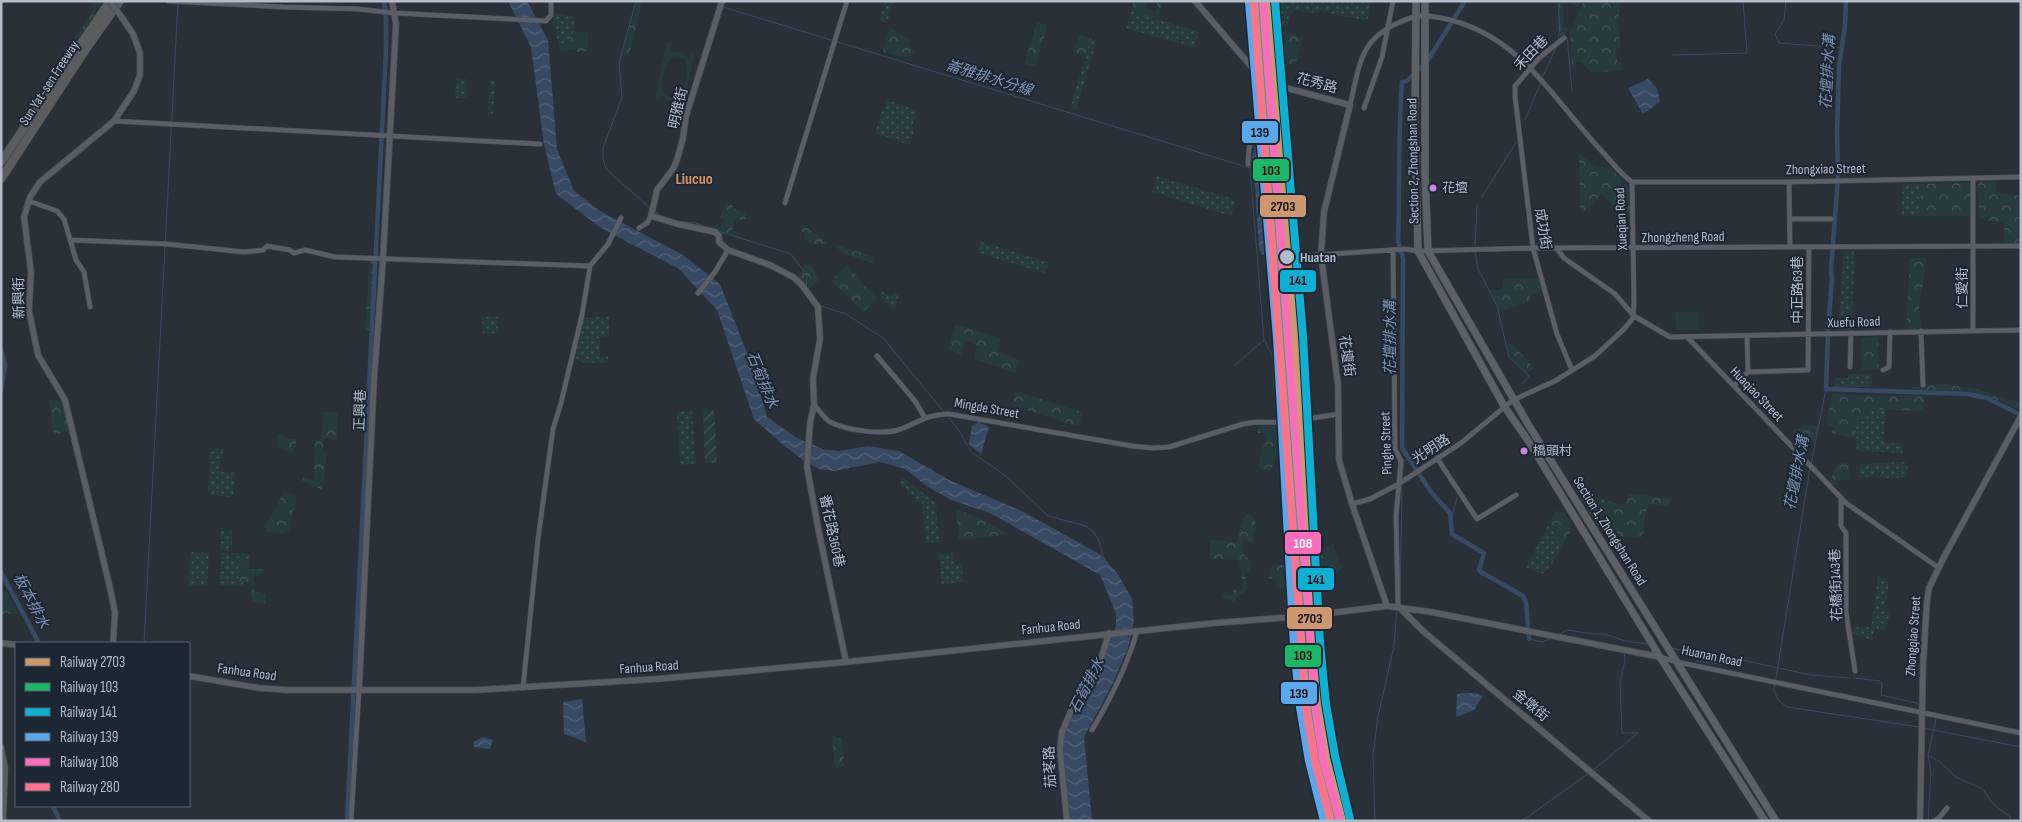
<svg xmlns="http://www.w3.org/2000/svg" width="2022" height="822" font-family="'Sofia Sans Condensed','Noto Sans TC',sans-serif">
<style>
.grass{fill:url(#grass-dots)}
.forest{fill:url(#forest-crowns)}
.garden{fill:url(#garden-furrows)}
.pitch{fill:#273a3e;fill-rule:evenodd}
.water{fill:url(#water-waves)}
.lines{fill:none;stroke-linecap:round;stroke-linejoin:round}
.stream{stroke:#384963;stroke-width:1}
.canal{stroke:#384963;stroke-width:4.5}
.street-casing{stroke:#484c53;stroke-width:5.5}
.secondary-casing{stroke:#484c53;stroke-width:7}
.primary-casing{stroke:#484c55;stroke-width:8}
.highway-casing{stroke:#474c53;stroke-width:9}
.street{stroke:#5a5e66;stroke-width:4.5}
.secondary{stroke:#595d64;stroke-width:5.5}
.primary{stroke:#5c6168;stroke-width:7}
.highway{stroke:#5a5d60;stroke-width:8}
.rail{stroke:#595d64;stroke-width:1;stroke-dasharray:5 5;stroke-linecap:butt}
.secondary-bridge-casing{stroke:#484c53;stroke-width:7;stroke-linecap:butt}
.secondary-bridge{stroke:#595d64;stroke-width:5.5}
.rail-1-casing{stroke:#1d2633;stroke-width:11}
.rail-2-casing{stroke:#1d2633;stroke-width:11}
.rail-3-casing{stroke:#1d2633;stroke-width:11}
.rail-4-casing{stroke:#1d2633;stroke-width:11}
.rail-5-casing{stroke:#1d2633;stroke-width:11}
.rail-6-casing{stroke:#1d2633;stroke-width:11}
.rail-1{stroke:#cd976f;stroke-width:8}
.rail-2{stroke:#1ab867;stroke-width:8}
.rail-3{stroke:#0dafd3;stroke-width:8}
.rail-4{stroke:#5aa8eb;stroke-width:8}
.rail-5{stroke:#fb6dba;stroke-width:8}
.rail-6{stroke:#fc738d;stroke-width:8}
.bus-dot{fill:#c787e3;stroke:#1d2633;stroke-width:2}
.stop-dot{fill:#b4bcc9;stroke:#1d2633;stroke-width:2}
.labels{text-anchor:middle;dominant-baseline:central;stroke-width:4;stroke-linejoin:round;paint-order:stroke}
.bus-label{font-size:13px;fill:#b4bcc9;stroke:#1d2633;text-anchor:start}
.street-label{font-size:14px;fill:#b4bcc9;stroke:#1d2633}
.stop-label{font-size:14px;font-weight:bold;fill:#b4bcc9;stroke:#1d2633;text-anchor:start}
.water-label{font-size:15px;font-style:italic;fill:#7c92b1;stroke:#1d2633}
.quarter-label{font-size:16px;font-weight:bold;fill:#d59563;stroke:#1d2633}
.line-badge{stroke:#1d2633;stroke-width:2}
.badge-label{font-size:14px;text-anchor:middle;font-weight:bold;fill:#fff}
.pale-badge-label{font-size:14px;text-anchor:middle;font-weight:bold;fill:#111}
</style>
<defs>
<pattern id="grass-dots" width="8" height="8" patternUnits="userSpaceOnUse" patternTransform="scale(1.25)"><rect width="8" height="8" fill="#273a3e"/><path d="M2 2h.1M6 6h.1" fill="none" stroke="#445559" stroke-width="1.8" stroke-linecap="round"/></pattern>
<pattern id="forest-crowns" width="20" height="18" patternUnits="userSpaceOnUse" patternTransform="scale(1.25)"><rect width="20" height="18" fill="#273a3e"/><path d="M2 6a3 3 0 1 1 6 0M12 15a3 3 0 1 1 6 0" fill="none" stroke="#445559"/></pattern>
<pattern id="garden-furrows" width="10" height="10" patternUnits="userSpaceOnUse" patternTransform="scale(1.25)"><rect width="10" height="10" fill="#273a3e"/><path d="M-1 1l2-2M0 10L10 0M9 11l2-2" fill="none" stroke="#445559"/></pattern>
<pattern id="water-waves" width="16" height="10" patternUnits="userSpaceOnUse" patternTransform="scale(1.25)"><rect width="16" height="10" fill="#384963"/><path d="M0 5q4-4 8 0t8 0" fill="none" stroke="#526178"/></pattern>
</defs>
<rect width="100%" height="100%" fill="#2a3038"/>
<path class="grass" d="M885,1H893L887,23L879,20Z
M1269,1H1370V13L1367,21L1321,11L1308,13L1293,10L1287,26L1282,25L1278,13L1269,7Z
M1131,11L1199,32L1194,48L1126,28Z
M553,13C563,13 566,16 575,17L574,31L566,43L559,44L553,24Z
M1091,38L1097,40L1076,110L1070,108Z
M456,78L467,79L466,98H455Z
M490,80L495,81L493,114H488Z
M886,100L917,110L912,126L915,128L909,145L875,133Z
M1157,176L1236,200L1231,216L1152,192Z
M1902,184H1921V216H1902Z
M981,242L1049,262L1045,273L978,253Z
M1844,251L1855,252L1851,331L1838,332Z
M370,260L377,261L375,287H368Z
M883,292L892,296L894,293L899,295L895,308H891L880,295Z
M498,316V333L483,334L482,317Z
M609,317V336L600,337V356H608V362L584,363L574,358L583,318Z
M1848,374H1871L1872,387H1834V378H1848Z
M1867,409L1886,410L1884,442L1901,444L1903,453L1857,451L1855,439L1856,420H1863Z
M692,411L696,464L680,465L677,412Z
M210,448L224,449L218,471L235,473L233,498L208,494Z
M1905,462L1908,466L1905,478H1879L1877,476L1859,478L1860,464Z
M902,477L936,503L939,542L926,543L922,501L915,502L914,496L908,495L907,489L903,488L900,483Z
M1549,524L1556,530L1557,538L1562,546L1550,567L1542,574L1526,567Z
M220,530H232V551H220Z
M190,552L209,553L207,586H188Z
M221,553L250,554V562H240L238,564V581L245,582L244,586L219,585Z
M954,553L955,564H962L963,582L942,584L939,554Z
M1878,576L1889,581L1885,609L1890,612L1885,632L1875,628L1871,640L1853,634L1852,627H1871Z"/>
<path class="forest" d="M91,1H103L94,13V18L66,59L63,56L93,11Z
M1134,1H1147L1145,8L1155,11L1158,1H1163L1158,19L1131,11Z
M1558,1H1575L1579,3L1577,7L1565,2L1563,3L1564,27L1568,28L1566,34L1559,39Z
M1584,1H1620L1618,26L1621,48L1616,49L1617,61L1624,65L1625,67L1622,71L1591,72L1581,62H1577L1572,69L1570,33Z
M637,2L642,3L629,57L623,56L626,43L624,41C629,28 634,17 637,2Z
M1037,22L1048,25L1035,67L1024,64Z
M890,27L911,41L907,45L915,52C907,62 895,55 884,52L883,50Z
M1278,30L1303,37L1297,61L1285,67L1276,62L1273,63L1271,43L1277,40Z
M574,31L588,33V51L577,52L576,49L560,51L559,44L566,43L568,34H573Z
M1079,35L1091,38L1086,56L1073,52Z
M1579,153L1595,166L1611,168L1629,189L1627,196L1632,201V223L1601,194L1584,213L1580,209Z
M1996,181V192L2021,196V243H2004V221H1988V218H1979L1978,184L1981,182Z
M1968,183L1972,187V216H1921V184Z
M726,202L732,204L733,208L747,214L745,221L736,218L732,229L739,237L713,229L716,224L721,227L725,219L720,217Z
M803,224C811,232 820,236 828,244H812L805,240L804,233L799,227Z
M834,244L874,257L872,263L842,253Z
M1910,258H1927L1919,308L1922,329H1906Z
M806,264L811,265L820,279L808,290L796,278Z
M847,266L877,298L863,312L833,282L836,279L834,277Z
M1539,278L1541,292L1530,295L1531,301L1500,312L1490,290H1502V279Z
M368,287H375L372,331L365,330Z
M955,324L1001,338L997,352L1020,360L1015,373L974,359L977,345L965,341L962,355L948,350Z
M1878,337L1879,370H1862L1861,338Z
M1509,344C1520,348 1524,360 1534,367L1528,373L1511,360L1507,346Z
M1942,384L1973,388L2021,403V411L1993,398L1977,394L1912,389L1911,387Z
M1015,391L1082,412L1079,427L1011,405Z
M1832,393L1880,396L1925,395L1923,411L1867,409L1863,420H1856L1855,439L1832,433L1833,427L1826,425Z
M48,399L67,402L72,430L54,435Z
M324,412L338,413L337,439L324,438L323,451L327,452L323,490L302,481L303,477L314,481L315,440L321,439Z
M1281,424L1289,429L1291,447L1280,448L1270,473L1262,470L1259,466L1262,444L1266,443L1264,433H1258V426Z
M1802,425L1819,426L1815,444L1799,442L1798,437H1793L1794,429H1800Z
M278,434L290,439H297L293,453L277,448Z
M1848,462L1851,479L1838,481L1834,487L1829,482L1838,463Z
M285,492L297,495L289,531L282,534L266,531L265,524C275,516 276,501 285,492Z
M1629,493L1671,499L1668,506L1650,504C1643,512 1645,525 1643,535L1641,537L1620,536L1613,527L1599,529L1580,497L1585,495L1623,505L1626,503Z
M957,510L973,515L1009,534L959,540L956,513Z
M1555,511L1564,512L1572,524L1570,528L1572,529L1562,546L1557,538L1556,530L1549,524Z
M1247,514L1254,518L1257,531L1253,533V543L1243,540L1242,552L1251,561L1249,573L1245,574L1247,585L1245,592L1238,595L1234,603L1231,602V599L1223,598V594L1232,595L1233,590H1242L1243,586L1239,560L1211,559L1210,557V540L1238,542C1239,532 1240,520 1247,514Z
M1333,544L1339,562L1345,566L1338,572L1328,575L1326,581L1317,582V595H1312L1311,557Z
M234,557L239,558L240,562H250V569H264L263,574L254,576V591L266,594L265,604L252,602L251,583L238,582V565L233,564Z
M1274,564L1287,565L1293,577L1304,583L1305,601L1294,595L1291,588H1281L1277,586L1276,580L1269,578C1267,571 1269,569 1274,564Z
M1,592H7L18,614H1Z
M832,735L842,739L844,765L837,769L835,768Z"/>
<path class="garden" d="M714,410L717,463H705L703,411Z"/>
<path class="pitch" d="M667,42L671,43L670,53L680,51L689,58L691,52L695,53L683,108L679,107L681,100L668,101L661,95L659,100L655,99ZM675,56L684,58C689,64 686,89 680,95C678,98 676,97 673,98L664,94C659,84 665,60 675,56Z
M1675,312H1699V330H1676Z"/>
<path class="water" d="M508,1H527L548,40L557,149L574,191L600,211L683,255L720,284L754,371L767,417L797,438L823,449L839,451L868,446L899,451L949,480L1026,513L1101,555L1118,574L1132,599L1134,622L1128,648L1111,687L1084,737L1092,821H1070L1062,737L1081,701L1094,683L1116,626V614L1100,575L990,513L951,500L928,487L905,469L880,462L835,471L819,469L804,461L781,443L754,419L717,310L679,269L601,228L556,194L544,145L531,47Z
M1648,79L1657,88L1660,102L1643,114L1628,88Z
M1260,140L1265,141L1263,159L1268,250L1263,255L1261,254L1259,248L1253,157L1255,149Z
M978,422L989,427L981,454L969,444L972,426Z
M1462,693H1476L1483,696L1474,710L1457,717L1456,716L1457,695Z
M582,699L586,742L564,734L563,702Z
M483,737L493,740L490,749L474,747L473,742Z"/>
<g class="lines">
<path class="stream" d="M636,1L619,63L622,97L603,148V159L606,169L651,209
M1256,1L1261,73
M1558,1L1560,28L1558,39
M1786,1L1784,20L1775,34L1779,43L1842,48
M723,7L1250,168
M1561,33L1567,37L1572,91
M1673,55L1747,53L1743,1
M1542,78L1557,46
M1525,120L1541,82
M1482,197L1517,141
M654,212L666,218
M682,222L696,223L709,228
M718,231L791,254L807,275L806,288
M1475,246L1477,205
M1475,252L1478,269L1497,306L1509,357L1529,376L1522,384
M821,306L846,314L883,338L944,412
M1265,341C1267,347 1272,353 1273,359C1275,378 1269,408 1290,417
M1235,365L1264,340L1250,168L1263,114L1259,88L1260,80
M948,417L958,429L971,452L1006,476L1048,516L1086,526L1093,532L1098,538L1104,559
M1811,464L1826,389
M1810,468L1774,690L1778,700L1787,707L1919,727
M1402,481L1404,461L1408,458
M816,503L835,597
M1452,518L1457,498
M1400,601L1402,485
M1558,635L1567,630L1593,634H1605L1625,641L1648,644
M1529,639L1542,642L1552,638
M144,643L178,2
M1672,648L1697,654L1696,661L1728,665L1742,660L1811,675L1850,678
M1854,678L1880,681L1882,684L1881,695L1916,703L1920,706
M1933,716L1936,719L1928,755L1940,762L1956,777L1983,789L1993,804L2009,816L2012,821
M1923,728L2021,747
M1928,755L1931,773L1928,821
M1592,771L1638,733H1622L1620,683L1625,660L1624,651
M1375,821L1373,755L1378,716L1394,646L1397,609
M1522,821L1589,773"/>
<path class="canal" d="M1465,1L1428,60L1407,81L1402,82C1398,135 1400,188 1398,241L1403,258L1402,448L1431,492L1450,513L1452,534L1484,553L1479,570L1481,572L1523,596L1526,602L1529,639
M1846,1L1845,26L1839,66L1837,133L1838,177L1831,270L1832,279L1828,331L1826,389L1968,394L1987,398L2021,415
M1,349L5,365L1,391
M1,572L39,643
M53,806L60,821
M347,821L386,51V19L384,1"/>
<defs>
<path id="street" d="M168,1L283,7L358,9L394,13L546,21L551,15V1
M1564,38L1539,58L1515,86V96L1533,248L1557,334L1572,370
M1350,105C1360,66 1358,40 1400,22C1410,18 1417,15 1429,16C1513,26 1546,90 1598,147C1609,158 1619,173 1632,182L1634,303L1633,318L1624,329L1595,356L1555,381L1513,400L1461,443L1397,485L1370,499L1352,504
M1364,108L1382,57L1393,1
M114,121L540,144
M1248,164L1249,149L1258,118L1255,71
M1973,179V330
M1632,182H1789L2021,177
M1789,182L1790,247
M29,201L57,211L64,219L76,260L84,272L90,307
M785,203L847,1
M1790,219H1831
M639,228L647,223L651,216
M70,240L167,244L244,252L263,250L267,246L290,250L294,253L305,250L335,257L590,266
M1556,248L1564,258L1615,294L1634,316L1670,337L2021,330
M1393,250L1395,449L1401,461L1396,517L1398,606
M1303,256L1405,249L1418,251L1533,248L2021,246
M698,293L715,272L728,250
M1921,331L1923,385
M1747,336L1748,372
M1687,337L1846,503L1939,568
M877,356L915,401L925,418
M1850,367L1851,333
M1883,370L1889,367L1890,332
M1748,372L1808,370L1809,247
M1734,386L1748,372
M814,405C819,410 824,418 830,422C845,430 881,435 898,430C915,424 930,413 949,414L1132,446L1154,448L1169,447L1243,424L1256,422L1302,423L1313,418L1339,414
M1437,458L1477,519L1516,495
M1841,499V526L1846,533V612L1855,671
M1660,657L1677,662L2021,733
M523,688L538,539L553,429L561,403L582,315L590,266L608,244L621,218
M1092,730C1111,698 1127,667 1137,631
M351,821L359,690
M1934,821L1939,818L1947,808"/>
<path id="secondary" d="M722,1L686,116L683,138L677,160L673,169L657,190L651,216L678,224L715,232L719,236V242L728,250L770,265L793,277L801,284L818,307L820,339L813,378L814,405L810,423L807,467L819,533L846,662
M1195,1L1255,71L1268,83L1350,105L1324,212L1321,255L1338,385L1339,460L1352,504L1387,606
M1398,606L1423,631L1649,821
M1,643L16,645
M113,643L115,613L110,588L65,400L38,355L29,311L31,272L24,217L30,197L40,182L114,121L134,91L140,75V53L133,34L123,19
M189,676L259,688L287,690H476L657,679L846,662L1215,623L1306,616L1387,606L1431,612L1660,657
M359,690L374,380L383,259L396,24L392,1
M1,747L5,768L3,821
M1067,821L1060,750L1062,732L1071,711L1101,659L1109,633
M1920,821L1923,665L1927,601L1929,588L1944,557L2021,416"/>
<path id="primary" d="M1416,1L1415,120L1418,251L1504,406L1529,442L1660,657L1765,821
M1425,1V174L1428,251L1528,424L1776,821"/>
<path id="highway" d="M1,162L110,1
M1,179L84,52L120,1"/>
</defs>
<use href="#street" class="street-casing"/>
<use href="#secondary" class="secondary-casing"/>
<use href="#primary" class="primary-casing"/>
<use href="#highway" class="highway-casing"/>
<use href="#street" class="street"/>
<use href="#secondary" class="secondary"/>
<use href="#primary" class="primary"/>
<use href="#highway" class="highway"/>
<path class="rail" d="M1275,123L1283,166"/>
<defs>
<path id="secondary-bridge" d="M110,1L123,19"/>
</defs>
<use href="#secondary-bridge" class="secondary-bridge-casing"/>
<use href="#secondary-bridge" class="secondary-bridge"/>
<defs>
<path id="rail-1" d="M1266,1L1294,337L1311,644L1317,705L1326,758L1342,821"/>
<path id="rail-2" d="M1257,2L1285,338L1302,645L1308,706L1317,759L1333,821"/>
<path id="rail-3" d="M1275,1L1303,336L1320,643L1326,704L1335,756L1350,819"/>
<path id="rail-4" d="M1249,2L1277,338L1294,646L1300,707L1309,761L1324,821"/>
<path id="rail-5" d="M1263,1L1315,705L1323,759L1340,821"/>
<path id="rail-6" d="M1254,2L1306,706L1315,761L1331,821"/>
</defs>
<use href="#rail-1" class="rail-1-casing"/>
<use href="#rail-2" class="rail-2-casing"/>
<use href="#rail-3" class="rail-3-casing"/>
<use href="#rail-4" class="rail-4-casing"/>
<use href="#rail-5" class="rail-5-casing"/>
<use href="#rail-6" class="rail-6-casing"/>
<use href="#rail-1" class="rail-1"/>
<use href="#rail-2" class="rail-2"/>
<use href="#rail-3" class="rail-3"/>
<use href="#rail-4" class="rail-4"/>
<use href="#rail-5" class="rail-5"/>
<use href="#rail-6" class="rail-6"/>
</g>
<g class="bus-dot">
<circle cx="1433" cy="188" r="4.5"/>
<circle cx="1524" cy="451" r="4.5"/>
</g>
<circle class="stop-dot" cx="1287" cy="257" r="8"/>
<g class="labels">
<g class="bus-label">
<text x="1442" y="188">花壇</text>
<text x="1533" y="451">橋頭村</text>
</g>
<g class="street-label">
<text transform="translate(1531 53) rotate(-46)">禾田巷</text>
<text transform="translate(49 83) rotate(-57)">Sun Yat-sen Freeway</text>
<text transform="translate(1317 83) rotate(15)">花秀路</text>
<text transform="translate(678 108) rotate(-77)">明雅街</text>
<text transform="translate(1413 161) rotate(-91)">Section 2, Zhongshan Road</text>
<text transform="translate(1826 169) rotate(-1)">Zhongxiao Street</text>
<text transform="translate(1621 219) rotate(-93)">Xueqian Road</text>
<text transform="translate(1543 229) rotate(81)">成功街</text>
<text transform="translate(1683 237) rotate(-1)">Zhongzheng Road</text>
<text transform="translate(1962 288) rotate(-90)">仁愛街</text>
<text transform="translate(1797 290) rotate(-90)">中正路63巷</text>
<text transform="translate(19 298) rotate(-91)">新興街</text>
<text transform="translate(1854 322) rotate(-2)">Xuefu Road</text>
<text transform="translate(1347 356) rotate(82)">花壇街</text>
<text transform="translate(1757 394) rotate(46)">Huaqiao Street</text>
<text transform="translate(987 408) rotate(10)">Mingde Street</text>
<text transform="translate(360 410) rotate(-88)">正興巷</text>
<text transform="translate(1386 443) rotate(-92)">Pinghe Street</text>
<text transform="translate(1431 449) rotate(-33)">光明路</text>
<text transform="translate(832 531) rotate(78)">番花路360巷</text>
<text transform="translate(1610 531) rotate(58)">Section 1, Zhongshan Road</text>
<text transform="translate(1836 585) rotate(-92)">花橋街143巷</text>
<text transform="translate(1051 627) rotate(-6)">Fanhua Road</text>
<text transform="translate(1913 636) rotate(-86)">Zhongqiao Street</text>
<text transform="translate(1712 656) rotate(12)">Huanan Road</text>
<text transform="translate(649 667) rotate(-4)">Fanhua Road</text>
<text transform="translate(247 672) rotate(8)">Fanhua Road</text>
<text transform="translate(1531 705) rotate(40)">金墩街</text>
<text transform="translate(1050 767) rotate(-93)">茄苳路</text>
</g>
<g class="stop-label">
<text x="1300" y="257">Huatan</text>
</g>
<g class="water-label">
<text transform="translate(1828 72) rotate(-87)">花壇排水溝</text>
<text transform="translate(989 78) rotate(17)">崙雅排水分線</text>
<text transform="translate(1390 338) rotate(-90)">花壇排水溝</text>
<text transform="translate(762 380) rotate(68)">石筍排水</text>
<text transform="translate(1797 473) rotate(-79)">花壇排水溝</text>
<text transform="translate(31 601) rotate(62)">板本排水</text>
<text transform="translate(1087 686) rotate(-63)">石筍排水</text>
</g>
<g class="quarter-label">
<text x="694" y="179">Liucuo</text>
</g>
</g>
<g class="line-badge">
<rect x="1241" y="120" width="38" height="24" rx="5" fill="#5aa8eb"/>
<rect x="1252" y="158" width="38" height="24" rx="5" fill="#1ab867"/>
<rect x="1259" y="194" width="48" height="24" rx="5" fill="#cd976f"/>
<rect x="1279" y="269" width="38" height="24" rx="5" fill="#0dafd3"/>
<rect x="1284" y="531" width="38" height="24" rx="5" fill="#fb6dba"/>
<rect x="1297" y="567" width="38" height="24" rx="5" fill="#0dafd3"/>
<rect x="1286" y="606" width="47" height="24" rx="5" fill="#cd976f"/>
<rect x="1284" y="644" width="38" height="24" rx="5" fill="#1ab867"/>
<rect x="1280" y="681" width="38" height="24" rx="5" fill="#5aa8eb"/>
</g>
<g class="badge-label">
<text x="1303" y="548">108</text>
</g>
<g class="pale-badge-label">
<text x="1260" y="137">139</text>
<text x="1271" y="175">103</text>
<text x="1283" y="211">2703</text>
<text x="1298" y="285">141</text>
<text x="1316" y="584">141</text>
<text x="1310" y="623">2703</text>
<text x="1303" y="660">103</text>
<text x="1299" y="698">139</text>
</g>
<rect width="2022" height="822" fill="none" stroke="#b4bcc9" stroke-width="5"/>
<rect x="15" y="642" width="175" height="165" fill="#1d2633" stroke="#59626f"/>
<rect x="25" y="658" width="25" height="8" fill="#cd976f" stroke="#59626f"/>
<text x="60" y="667" font-size="15" fill="#b4bcc9">Railway 2703</text>
<rect x="25" y="683" width="25" height="8" fill="#1ab867" stroke="#59626f"/>
<text x="60" y="692" font-size="15" fill="#b4bcc9">Railway 103</text>
<rect x="25" y="708" width="25" height="8" fill="#0dafd3" stroke="#59626f"/>
<text x="60" y="717" font-size="15" fill="#b4bcc9">Railway 141</text>
<rect x="25" y="733" width="25" height="8" fill="#5aa8eb" stroke="#59626f"/>
<text x="60" y="742" font-size="15" fill="#b4bcc9">Railway 139</text>
<rect x="25" y="758" width="25" height="8" fill="#fb6dba" stroke="#59626f"/>
<text x="60" y="767" font-size="15" fill="#b4bcc9">Railway 108</text>
<rect x="25" y="783" width="25" height="8" fill="#fc738d" stroke="#59626f"/>
<text x="60" y="792" font-size="15" fill="#b4bcc9">Railway 280</text>
</svg>
